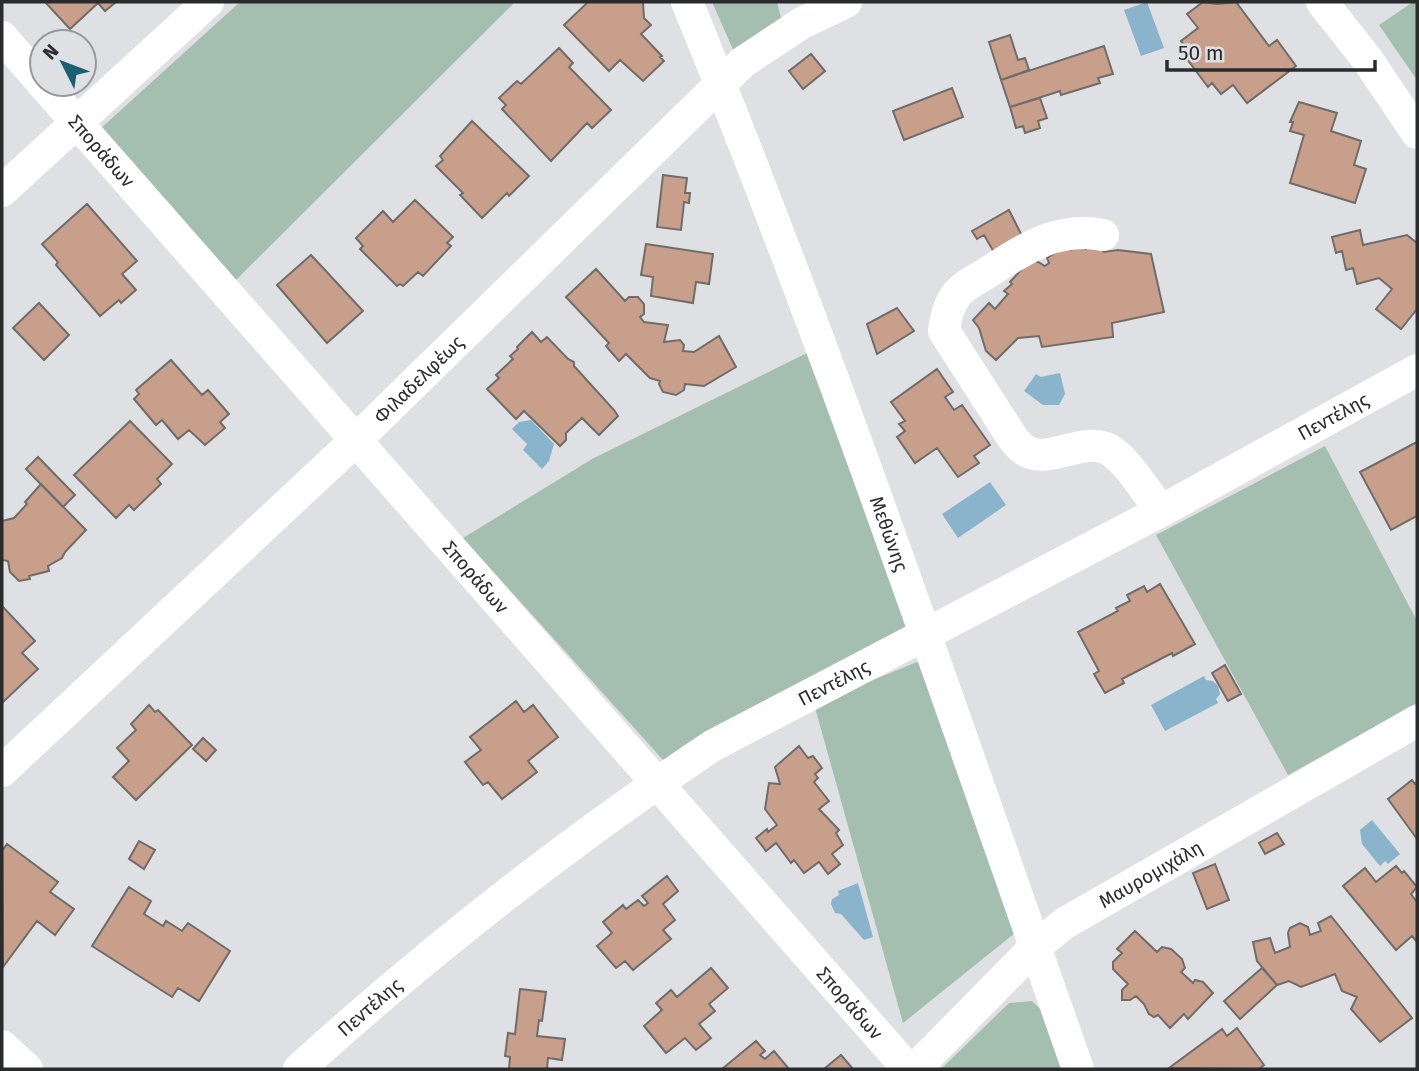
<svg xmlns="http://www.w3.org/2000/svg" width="1419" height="1071" font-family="'Fira Sans',sans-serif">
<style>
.green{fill:#a4bfb0}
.water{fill:#8ab3cc}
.building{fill:#c89f8b;stroke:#706c6a;stroke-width:2}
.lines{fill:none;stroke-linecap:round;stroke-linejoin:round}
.minor{stroke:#fff;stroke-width:32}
.labels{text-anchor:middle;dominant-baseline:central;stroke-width:6;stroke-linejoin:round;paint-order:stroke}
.street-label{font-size:19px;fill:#2a2b2c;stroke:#dfe0e4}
</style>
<rect width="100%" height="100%" fill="#dfe0e4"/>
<path class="green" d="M240,2H515L235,281L100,129Z
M712,2H777L782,22L735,54Z
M1413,2H1417V80L1379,25Z
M807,353L912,628L664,761L463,538L592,459Z
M1325,446L1417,621V703L1288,775L1156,535Z
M922,660L1015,933L903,1023L814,704Z
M1032,1001L1046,1014L1065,1069H941L1009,1003Z"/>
<path class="water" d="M1147,2L1164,48L1141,56L1124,10Z
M1060,373L1065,394L1059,405H1043L1024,391L1036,374L1041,377Z
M531,420L554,444L549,461L542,469L523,450L527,444L512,429L519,422Z
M990,482L1006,505L958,538L942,514Z
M1204,676L1206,680L1213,681L1218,686L1220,694L1216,699L1218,703L1165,731L1151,705Z
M1372,820L1400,854L1388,864L1385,861L1380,866L1362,844L1360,830Z
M858,883L873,937L864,940L841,914L835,913L831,904L832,899L839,895L838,891Z"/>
<path class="building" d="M45,2H116L105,11L98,3L70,29Z
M588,2H643L644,18L651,25L641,34L662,56L660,57L664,61L643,81L620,60L609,71L564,25Z
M1203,2L1217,4L1236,2L1269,46L1277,40L1296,66L1247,103L1233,85L1221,94L1212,83L1208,87L1178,47L1183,44L1181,41L1198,28L1187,14Z
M1010,35L1018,60L1025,58L1029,70L1001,80L989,42Z
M1104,46L1113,74L1098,78L1100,83L1061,95L1060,91L1010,107L1001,80Z
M559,48L573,63L569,67L611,110L592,128L587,123L551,161L502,109L506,105L499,98L517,81L521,84Z
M811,54L825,71L803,89L789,71Z
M952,88L963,117L904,140L893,111Z
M1040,98L1047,118L1038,121L1040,128L1025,133L1023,126L1016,128L1010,107Z
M1299,102L1337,113L1331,131L1361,141L1354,165L1366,169L1355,203L1290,183L1304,135L1290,131L1293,122H1290Z
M472,121L529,176L509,196L507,193L482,218L460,195L463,193L436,166L443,160L440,156Z
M663,175L687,178L685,193H690L689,203L684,202L681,230L657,227Z
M415,200L453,237L447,243L451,246L423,276L418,272L403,286L400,284L397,286L360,249L363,246L356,238L383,211L393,222Z
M87,204L137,261L122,274L136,290L121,303L119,300L100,316L56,265L58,262L42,244Z
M1009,210L1023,238L995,254L984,235L977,239L972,231Z
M1360,230L1363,245L1407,235L1417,243V309L1401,329L1376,309L1392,289L1379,278L1357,284L1353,268L1346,270L1342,251L1336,253L1332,237Z
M1080,243L1086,249L1088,247H1101L1104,252L1118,250L1151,254L1164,312L1112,323L1113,337L1042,347L1039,336L1018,338L996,360L986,351L979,328L973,320L989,303L995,309L1008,294L1004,291L1012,284L1010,282L1030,260L1038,262L1045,266L1049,263L1047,258L1066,246L1071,250Z
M646,244L713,254L709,284L696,282L693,303L651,296L653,277L641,275Z
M311,255L363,311L327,343L277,285Z
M596,269L625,301L629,297H638L644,304V314L640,317L644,322L668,325L664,342L680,340L684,345L683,351L694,352L719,336L736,367L704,386L685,384L684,390L676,395L663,392L659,384L660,381L650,378L626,354L619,361L606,346L609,343L566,297Z
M39,303L69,335L44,360L13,328Z
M897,308L914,331L877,354L867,324Z
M532,332L541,342L547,337L568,359L574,362V366L614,410L618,416L599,435L582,418L566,433V440L560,446L524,411L516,419L487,389L499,378L496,375L513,359L510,356L518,349L517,347Z
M171,360L202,395L208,390L229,414L220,422L225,428L205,445L189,430L178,439L162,420L156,425L134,399L139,394L136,390Z
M937,369L953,392L945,397L954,410L962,405L990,445L974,456L979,463L958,477L937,448L915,463L897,437L905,431L899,424L905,421L891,402Z
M130,421L172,464L157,479L161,484L134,510L129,505L116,518L74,475Z
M1417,442V516L1391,530L1360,472Z
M38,457L75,495L63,507L26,469Z
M41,484L86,530L65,552L62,558L48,566L49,571L29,576L30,579L19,581L10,572L8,561L2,560V521L14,518L27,504L25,502Z
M1160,584L1195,644L1173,656L1172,653L1122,679L1124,683L1105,693L1094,674L1099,671L1078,632L1118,611L1116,608L1130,601L1127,595L1144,586L1147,592Z
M2,606L35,641L22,653L38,669L2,703Z
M1225,665L1241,694L1228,701L1212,673Z
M516,701L524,712L533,705L558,737L528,761L537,772L502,799L488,782L483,785L465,762L481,750L470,737Z
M149,705L155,712L158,710L192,745L136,800L113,777L129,761L117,748L136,730L131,724Z
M203,738L216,750L206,761L193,749Z
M799,746L808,758L813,756L822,768L815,774L818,778L814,782L829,801L819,809L839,830L836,833L843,845L832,854L840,864L828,874L819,862L804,873L794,860L791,863L776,843L766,851L756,838L767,829L768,832L777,825L765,809L769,783L780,784L775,767Z
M1412,780L1415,784L1417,782V839L1388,799Z
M1277,833L1284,844L1265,854L1259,843Z
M139,841L155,850L144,869L129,859Z
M7,844L58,882L50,892L74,909L55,935L37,921L3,967L2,851Z
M1215,864L1229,900L1207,909L1193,873Z
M1396,866L1402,873L1404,871L1417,887L1411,894L1417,902V942L1412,936L1396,950L1343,886L1365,868L1376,882Z
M667,876L678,891L663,904L675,920L663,930L671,939L633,970L625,961L616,968L597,946L612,933L603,922L623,905L626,909L638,900L644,906L648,903L642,896Z
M129,887L151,901L144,914L163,926L166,921L182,931L188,923L230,951L199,1001L178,988L172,997L92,946Z
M1331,916L1412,1018L1380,1042L1351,1009L1357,997L1342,991L1335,974L1301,987L1289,981L1277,985L1257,961L1253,942L1270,938L1275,953L1290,947L1288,933L1290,928L1300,923L1308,927L1310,935L1321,931L1318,923Z
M1135,931L1157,952L1162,947L1171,949L1182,959L1185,968L1181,972L1193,983L1195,980L1203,982L1213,993L1188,1019L1184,1014L1170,1028L1158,1015L1154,1017L1149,1014L1144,1004L1136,996L1130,1000H1122V990L1128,984L1113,969V962L1122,953L1117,949Z
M711,968L728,988L709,1004L715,1011L699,1024L711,1038L696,1050L685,1038L666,1053L644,1026L662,1010L656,1003L671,990L677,997Z
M1262,968L1277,985L1240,1019L1224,1001Z
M520,989L546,992L542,1021L539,1020L537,1036L565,1039L562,1060L548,1058L547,1069H509L510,1057L505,1056L508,1033L515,1034Z
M1237,1028L1264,1065L1259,1069L1169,1068L1222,1029L1227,1036Z
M756,1041L765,1051L760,1055L765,1059L774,1051L789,1069H722Z
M841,1055L853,1069H824Z"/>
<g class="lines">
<g class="minor">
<path id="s1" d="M687,2C831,353 952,712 1078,1069"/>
<path d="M1322,2L1367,59L1417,133"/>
<path d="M2,37L42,83"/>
<path id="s2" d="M43,84L908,1069"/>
<path d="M2,191L208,2"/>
<path d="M1103,235C1057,226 1024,249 987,273C977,279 963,286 956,295C948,307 946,317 944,331L1012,437C1015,441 1019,446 1023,449C1047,467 1081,436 1108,449C1127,459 1147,494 1161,511"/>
<path id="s3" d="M2,771L356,440L743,62L802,23L846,2"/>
<path d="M2,1046L27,1069"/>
<path id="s4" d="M299,1069C428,952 567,843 712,746L1161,511L1417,370"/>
<path id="s5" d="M915,1069L1035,947L1065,923L1417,721"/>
</g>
</g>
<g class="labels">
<g class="street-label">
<text stroke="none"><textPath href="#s2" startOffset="89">Σποράδων</textPath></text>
<text stroke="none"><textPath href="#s3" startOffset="572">Φιλαδελφέως</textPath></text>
<text stroke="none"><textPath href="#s4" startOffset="1228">Πεντέλης</textPath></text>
<text stroke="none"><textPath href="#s1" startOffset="569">Μεθώνης</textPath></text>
<text stroke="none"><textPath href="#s2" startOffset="656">Σποράδων</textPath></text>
<text stroke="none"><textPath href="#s4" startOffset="662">Πεντέλης</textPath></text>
<text stroke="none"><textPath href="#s5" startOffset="308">Μαυρομιχάλη</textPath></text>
<text stroke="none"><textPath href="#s2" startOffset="1223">Σποράδων</textPath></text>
<text stroke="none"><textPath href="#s4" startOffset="94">Πεντέλης</textPath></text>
</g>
</g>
<rect width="1419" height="1071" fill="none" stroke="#2a2b2c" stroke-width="7"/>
<g transform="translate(63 63) rotate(312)"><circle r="33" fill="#dfe0e4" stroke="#97989a" stroke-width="2"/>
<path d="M0-5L12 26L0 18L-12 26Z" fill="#1b6072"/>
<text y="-10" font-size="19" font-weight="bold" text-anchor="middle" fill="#2a2b2c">N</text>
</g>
<path d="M1167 60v10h208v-10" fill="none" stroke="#2a2b2c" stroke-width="3.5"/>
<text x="1178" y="60" font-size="21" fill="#2a2b2c" stroke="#dfe0e4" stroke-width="5" paint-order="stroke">50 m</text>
</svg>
